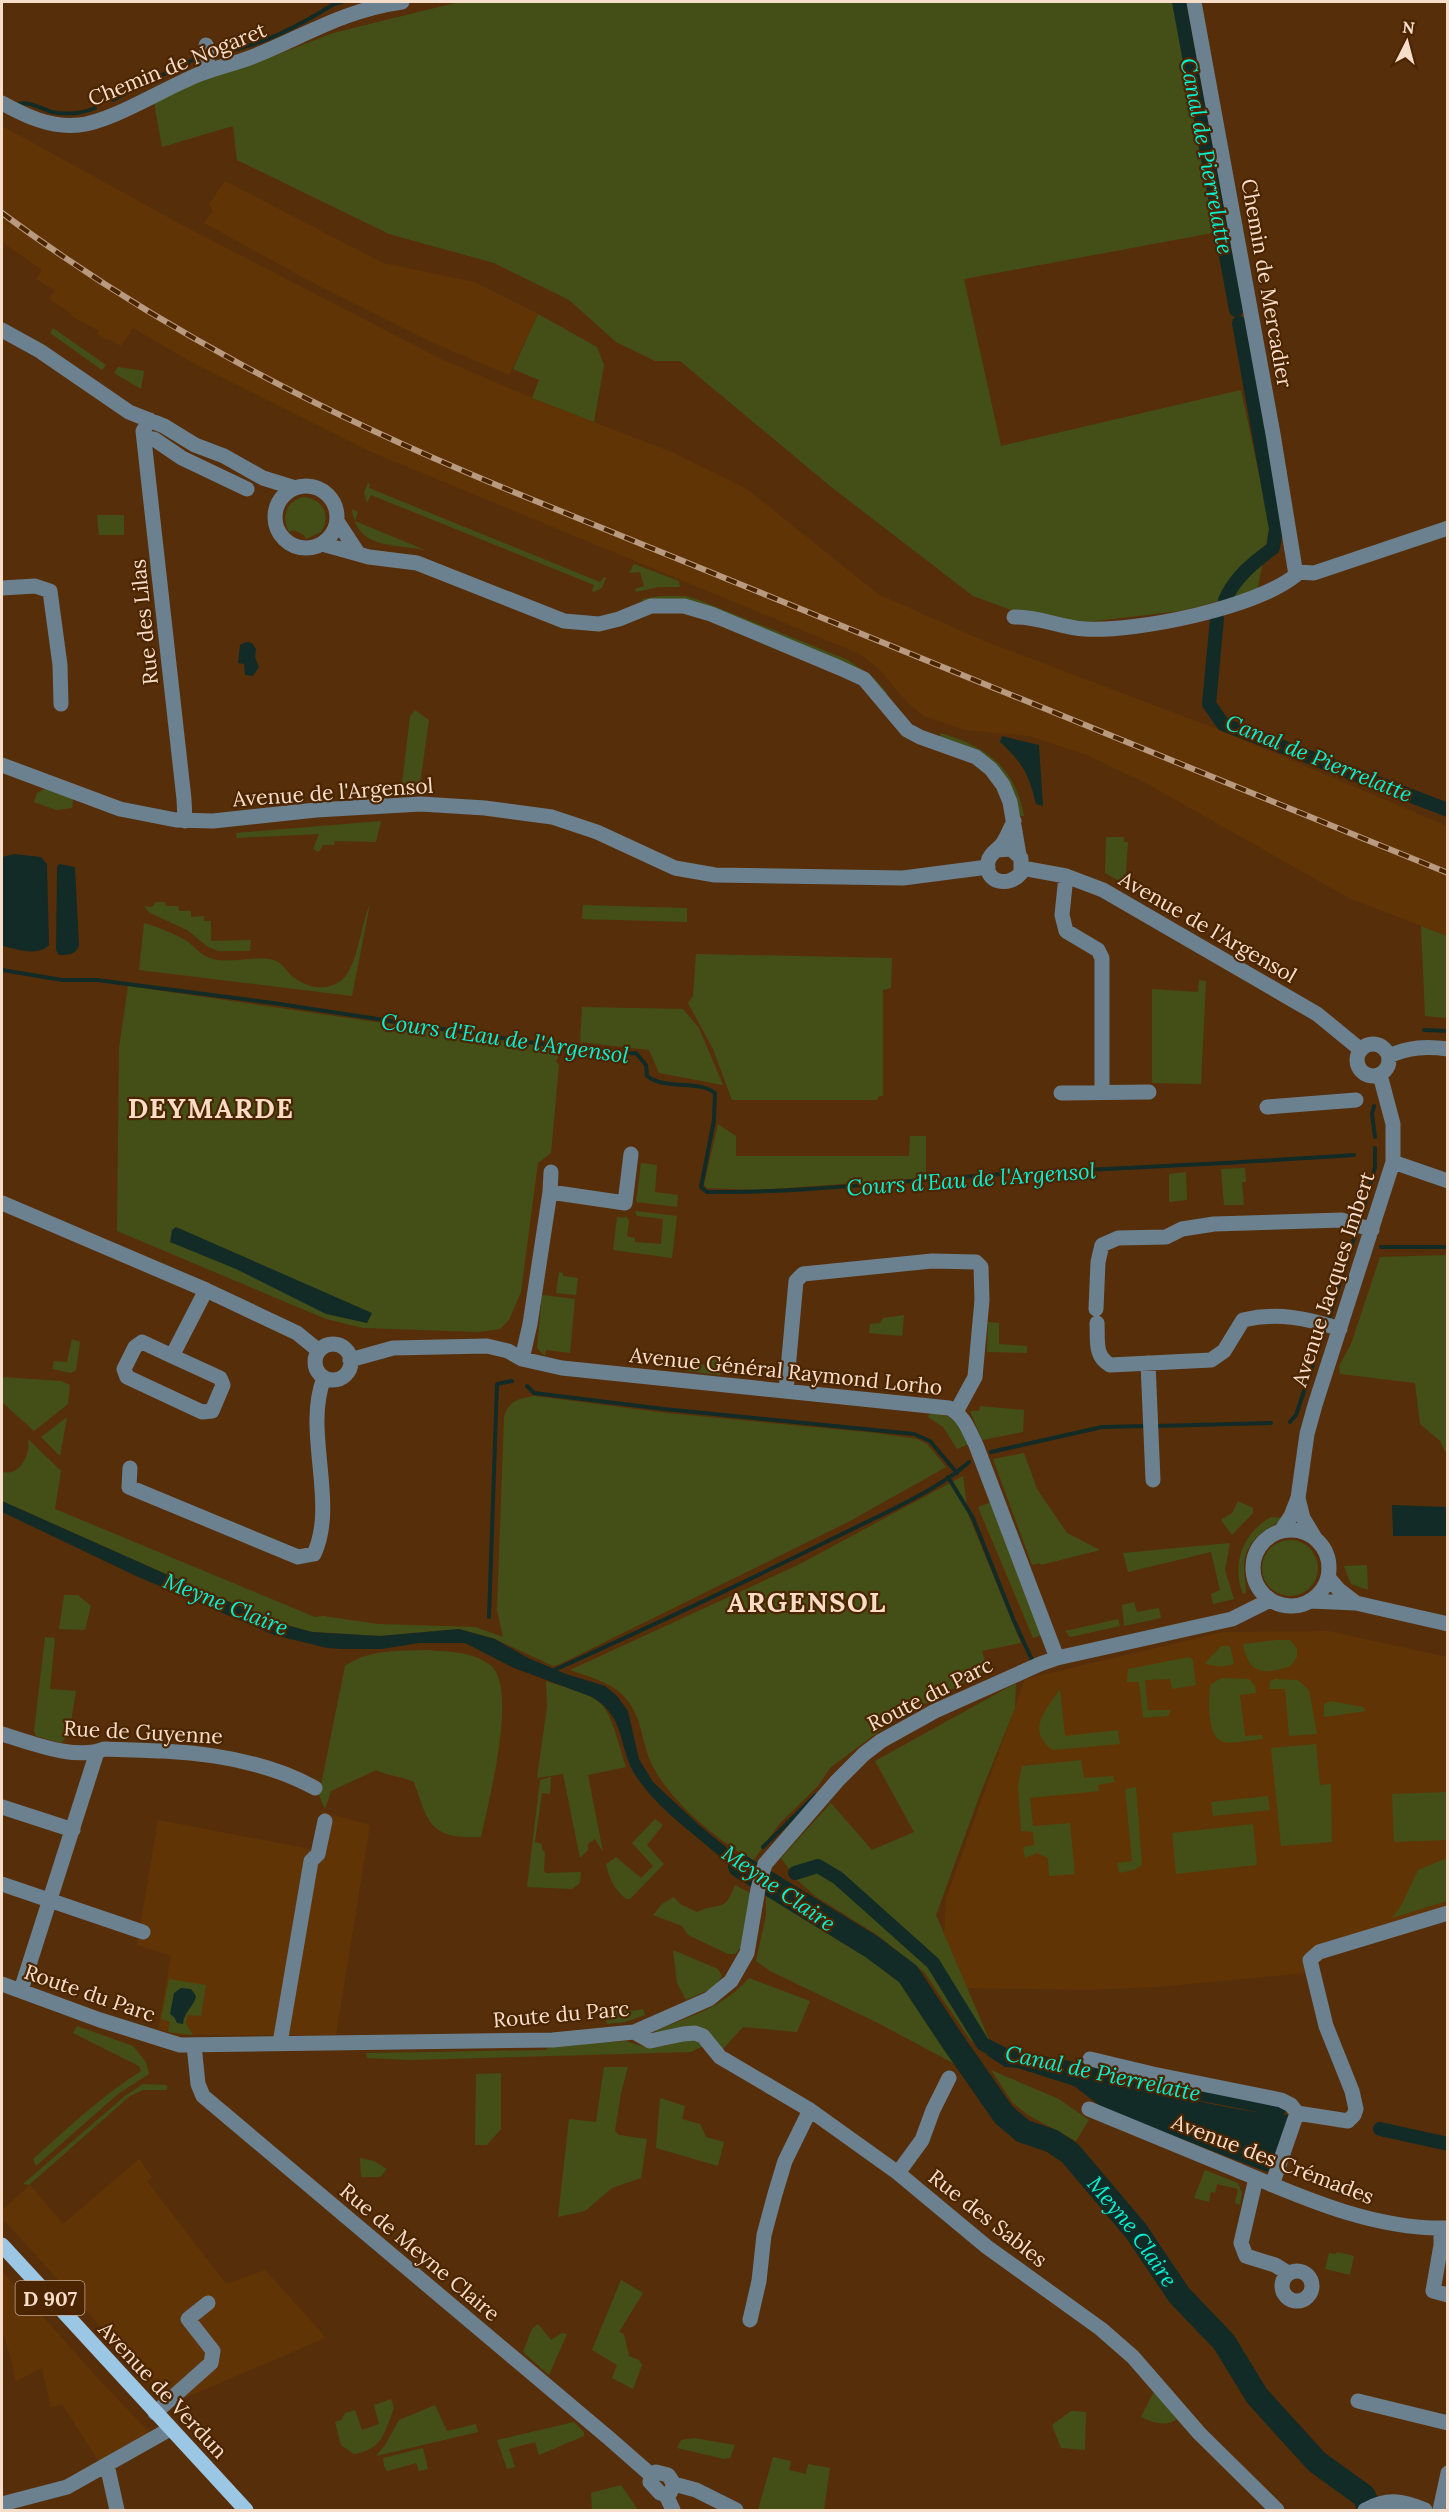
<svg xmlns="http://www.w3.org/2000/svg" width="1449" height="2512" font-family="Lora,serif">
<style>
.built{fill:#613406}
.green{fill:#444f17}
.water{fill:#122b26}
.lines{fill:none;stroke-linecap:round;stroke-linejoin:round}
.stream{stroke:#122b26;stroke-width:4}
.canal{stroke:#122b26;stroke-width:14}
.river{stroke:#122b26;stroke-width:24}
.minor{stroke:#6c8190;stroke-width:15}
.major{stroke:#9bc6e4;stroke-width:15}
.rail-casing{stroke:#b89a80;stroke-width:6}
.rail{stroke:#4b2500;stroke-width:4;stroke-dasharray:11;stroke-linecap:butt}
.labels{text-anchor:middle;dominant-baseline:central;stroke-width:4.5;stroke-linejoin:round;paint-order:stroke}
.shield{fill:#4b2500;stroke:#c3a68e;stroke-width:1.5}
.shield-label{font-size:20px;font-weight:bold;fill:#f7decb}
.street-label{font-size:21px;fill:#f7decb;stroke:#4b2500}
.water-label{font-size:22px;font-style:italic;fill:#04f1d3;stroke:#4b2500}
.district-label{font-size:27px;font-weight:bold;letter-spacing:1.5px;fill:#f9dcc5;stroke:#4b2500}
</style>
<rect width="100%" height="100%" fill="#562f0a"/>
<path class="built" d="M2,126L184,226L441,359L532,398L674,453L747,489L878,594L984,641L1217,729L1447,826V936L1349,898L1144,782L1084,754L1029,736L964,730L924,716L908,703L879,669L860,654L369,451L193,363L133,328L121,346L109,339L107,340L97,334L99,331L71,316L72,314L49,299L55,290L36,279L42,270L2,242Z
M225,181L383,263L474,282L538,314L509,375L429,341L315,284L204,223L213,211L209,204Z
M1328,1631L1447,1657V1905L1320,1947L1307,1973L1158,1987L1087,1990L966,1988L944,1935L946,1899L1025,1679L1223,1632Z
M323,1812L370,1825L336,2035H179L158,2029L171,1956L137,1945L158,1820L315,1850Z
M139,2159L152,2177L147,2181L226,2284L265,2270L323,2334L325,2338L171,2404L2,2218V2210L30,2185L63,2224Z
M2,2271L104,2385L152,2435L99,2462L62,2404L51,2408L42,2368L15,2382L12,2362L4,2336L2,2335Z"/>
<path class="green" d="M459,2H1174L1218,232L964,279L1001,446L1241,390L1270,526L1257,591L1180,611L1080,623L1011,610L973,596L830,486L680,361H655L616,342L569,300L494,263L389,234L237,160L233,126L162,147L154,102L206,78L248,66L333,33Z
M538,314L597,347L604,365L594,422L532,398L539,380L513,369Z
M53,328L106,365L102,370L50,333Z
M118,367L144,371L141,389L114,373Z
M368,483L370,484L369,488L600,582L604,577L606,578L602,588L594,592L592,591L594,585L371,495L367,503L364,492Z
M303,497C322,498 332,515 321,532L306,539L304,535L294,530L289,532C281,516 286,502 303,497Z
M352,509L358,512L355,521L425,550C393,543 357,550 352,509Z
M97,515H124V535H99Z
M634,564L679,581L680,587H658L636,592L635,589L644,586L640,572L629,573Z
M660,596H685L699,600L848,660L874,678L888,694L885,696L716,609L643,603L642,599Z
M415,710L429,720L420,784H402L410,716Z
M941,733C987,747 1015,767 1024,816H1020L1016,798L979,752L940,737Z
M46,788L73,799L72,808L56,810L34,802L37,793Z
M381,821L376,842L335,841L334,845H323L319,852L313,849L319,834L237,838L236,833Z
M1106,837H1124V842H1128L1125,884L1105,873Z
M156,902H165L166,906H178L179,911H191V917L204,916V921H211V941L251,940L250,951H218L208,947L187,930L150,913L144,906L152,907Z
M370,904L352,996L139,970L144,923C158,927 175,934 187,941C196,948 201,956 213,959C232,964 255,955 273,960C283,963 286,971 293,977C308,989 330,992 344,978C358,963 361,924 370,904Z
M583,905L687,908V922L582,919Z
M1421,926L1447,936V1018L1425,1016Z
M696,954L892,958L891,988L883,990V1096H879L877,1100H732L713,1049L688,1003L693,996Z
M1199,980L1206,981L1201,1084L1152,1083V989L1198,992Z
M128,986L562,1049L556,1061L559,1065L551,1153L538,1163L521,1292L509,1320L500,1329L479,1332L363,1328L326,1319L117,1231L119,1048Z
M582,1007L683,1009L699,1028L723,1085L659,1073L649,1050L580,1042Z
M718,1124L736,1136V1156H909L910,1136H926V1178L757,1190L707,1188L704,1185Z
M641,1163L657,1165L655,1192L678,1195L677,1207L636,1202Z
M1245,1168L1246,1182H1242L1244,1205H1224L1221,1169Z
M1186,1172L1187,1200L1169,1202V1174Z
M635,1211L677,1216L672,1258L613,1250L617,1217L625,1218L626,1216L629,1221L627,1236L635,1238V1242L661,1244L663,1219L637,1216Z
M1447,1255H1448L1447,1455L1440,1441L1420,1424L1415,1383L1340,1374L1339,1366L1351,1344L1380,1257Z
M559,1272L563,1273V1276L578,1278L576,1295L556,1293Z
M542,1295L575,1299L570,1353L546,1350L545,1356L537,1348Z
M904,1315L902,1336L869,1333L870,1324L880,1323L883,1318Z
M988,1322L999,1323V1344L1027,1346V1353L987,1352Z
M72,1339L80,1342L76,1370L71,1373L52,1369L54,1361L67,1362Z
M708,1359L721,1360L720,1375L685,1371L686,1362L706,1365Z
M2,1377L61,1381L70,1385L68,1404L34,1431L2,1402Z
M535,1396L666,1413L876,1433L917,1439L927,1444L946,1467L850,1521L560,1664L553,1666L495,1639L459,1629L380,1636L312,1632L290,1626L215,1596L2,1501V1472C20,1476 31,1455 28,1439L61,1471L55,1509L315,1617L323,1616L378,1624L475,1627L503,1637L497,1610L504,1418C507,1401 520,1398 535,1396Z
M980,1406L1024,1410L1023,1432L982,1440L970,1411H979Z
M930,1413C955,1414 957,1424 969,1444L957,1449L943,1427L928,1417Z
M67,1417L60,1456L41,1437Z
M1024,1453L1037,1489L1067,1533L1100,1550L1041,1565L1040,1563L1032,1565L993,1459Z
M963,1476L968,1514L1021,1643L982,1651L988,1670L890,1723L830,1768L818,1786L779,1824L753,1861C715,1838 671,1803 651,1763C643,1746 642,1723 632,1707C619,1684 593,1678 570,1670L798,1565Z
M1238,1501L1253,1508V1513L1232,1535L1221,1520L1232,1513Z
M992,1502L1042,1635L1033,1638L978,1507Z
M1271,1517L1282,1518L1280,1521C1261,1533 1244,1542 1244,1568C1244,1577 1246,1584 1246,1593L1243,1594C1231,1564 1243,1533 1271,1517Z
M1262 1568a28 28 0 1 1 56 0a28 28 0 1 1-56 0Z
M1230,1543L1225,1570L1234,1599L1213,1604L1211,1594L1220,1590L1211,1552L1128,1572L1123,1553Z
M1367,1565L1368,1590L1351,1584L1344,1566Z
M64,1595H78L91,1606L85,1630L59,1629Z
M1134,1602L1137,1612L1159,1608L1161,1618L1124,1626L1122,1605Z
M1118,1619L1120,1626L1070,1637L1065,1631Z
M45,1637L55,1638L50,1689L76,1691L69,1734L61,1743L36,1736L34,1731Z
M1276,1640H1290L1297,1648V1657L1291,1666C1263,1675 1249,1675 1243,1644Z
M1221,1646H1230L1234,1664C1227,1667 1212,1667 1205,1663Z
M427,1650C449,1652 472,1651 490,1665C519,1686 488,1804 481,1837C430,1839 429,1825 414,1782C401,1776 389,1776 376,1770L331,1791L325,1809L319,1795L345,1666C369,1649 399,1651 427,1650Z
M1189,1657L1193,1660L1196,1685L1172,1689L1170,1679L1145,1680L1148,1710H1171L1168,1716L1143,1718L1139,1682H1127L1128,1669Z
M1221,1678L1249,1679L1255,1686L1256,1693L1240,1695L1245,1736L1262,1735L1263,1739C1251,1740 1235,1744 1224,1742C1206,1739 1209,1699 1210,1685Z
M1275,1679L1298,1680L1309,1690L1317,1734L1289,1736L1285,1689H1269L1270,1681Z
M546,1681C563,1687 585,1691 599,1702C612,1711 620,1751 626,1767L588,1775L603,1852L595,1839L588,1844V1850L580,1858L563,1774L537,1778L547,1707Z
M1016,1683L1015,1708L979,1797L936,1915L992,2046L971,2041L924,1972L876,1934L815,1896L797,1880L781,1858L831,1803L872,1850L914,1832L875,1761Z
M1060,1689L1065,1736L1118,1730L1120,1744L1053,1750C1025,1730 1046,1710 1060,1689Z
M1331,1701L1363,1707L1366,1711L1324,1717V1704Z
M1316,1744L1320,1785L1331,1784L1332,1842L1281,1846L1271,1748Z
M1081,1760L1084,1778L1113,1776L1115,1782L1098,1785L1099,1791L1030,1798L1033,1826L1070,1823L1075,1874L1049,1876L1048,1858L1037,1853L1025,1858L1023,1847L1034,1845L1033,1832L1021,1831L1018,1786L1022,1766Z
M551,1777L550,1794L542,1793L535,1842L542,1844V1850L545,1852L544,1871L546,1873L581,1872L580,1883L572,1889L527,1887L540,1780Z
M1136,1787L1142,1865L1134,1870L1119,1873L1117,1863L1132,1861L1125,1789Z
M1447,1792V1840L1394,1842L1392,1794Z
M1268,1796L1270,1810L1213,1816L1211,1802Z
M655,1819L663,1825L647,1845L664,1864L630,1899H626C615,1890 609,1879 606,1864L616,1857L641,1878L653,1866L632,1843Z
M1253,1824L1257,1865L1176,1874L1172,1833Z
M1447,1858V1901L1392,1918L1401,1906L1418,1870Z
M735,1885L752,1894L743,1945L735,1954H728L688,1935L682,1926L653,1915L662,1904L674,1897L680,1904L697,1912C721,1901 724,1914 735,1885Z
M766,1889C806,1910 883,1953 911,1988C931,2012 947,2042 964,2069L878,2023L770,1971L756,1961L766,1915Z
M673,1950L718,1969L722,1976L715,1987L686,2000L677,1983Z
M749,1978L810,2001L797,2032L743,2027L722,2050L706,2030L655,2034L657,2030C693,2015 722,2008 749,1978Z
M169,1979L206,1985L201,2016L187,2015L186,2024L193,2035L168,2032L170,2022L161,2019Z
M610,2009L633,2011L643,2009L645,2015L625,2022L607,2024L605,2015Z
M77,2026L133,2046L146,2062L149,2074L118,2094L36,2166L33,2159C68,2128 101,2096 141,2071L139,2066L73,2033Z
M692,2037L705,2045L691,2052L409,2060L367,2058L366,2053L546,2050L551,2045L626,2041L645,2047L664,2046Z
M604,2067H628L621,2093L615,2131L619,2135L647,2139L641,2178L612,2188L585,2211L558,2217L569,2119L596,2122Z
M991,2070L1059,2099L1089,2120L1076,2141L1028,2115L1013,2103Z
M501,2073V2129L487,2145H475L476,2074Z
M143,2084L166,2085L168,2087L166,2090H143L130,2096L29,2185L23,2184L126,2095Z
M660,2098L685,2106L682,2119L700,2124L706,2137L724,2142L718,2166L656,2148Z
M360,2158L374,2161L387,2169L380,2177H361Z
M1205,2170L1238,2183L1242,2193L1240,2205L1235,2203L1238,2189L1217,2184L1215,2193L1211,2192L1209,2202L1194,2198Z
M1337,2252L1354,2256L1350,2275L1325,2269L1329,2253L1336,2254Z
M621,2280L643,2293L619,2332L624,2334L629,2356L639,2360L642,2365L633,2389L612,2378L617,2365L592,2350Z
M538,2324L551,2340L562,2333L567,2334L549,2375L523,2352L532,2329Z
M1157,2392L1177,2419C1166,2427 1153,2423 1141,2417L1153,2393Z
M391,2399L394,2408C384,2432 384,2449 354,2454L341,2445L335,2422L341,2420L345,2413L355,2410L362,2430L379,2424L374,2405Z
M435,2405L447,2431L476,2424L478,2432L376,2456L385,2445L399,2420Z
M1071,2411L1086,2412L1085,2450L1061,2448L1052,2425Z
M574,2422L584,2432V2436L539,2455L535,2442L509,2449L515,2467L507,2469L497,2440Z
M694,2438L735,2445L730,2458L724,2459L677,2448L681,2440Z
M423,2448L428,2469L419,2471L416,2463L387,2471L384,2466L383,2458Z
M773,2457L791,2461L789,2470L806,2474L808,2464L830,2468L824,2510H758Z
M621,2485L638,2510H592L591,2493Z"/>
<path class="water" d="M246,642L252,643L256,649L255,657L259,667L253,676L245,675L244,664L238,663L240,645Z
M1002,736L1039,745L1043,806L1036,804C1029,775 1023,763 1000,742Z
M14,854L41,857L47,864L49,945C37,957 17,949 2,946V857Z
M59,864L75,867L79,946C75,955 68,955 59,955L56,950L57,867Z
M176,1227L372,1313L367,1323L326,1314L236,1269L170,1242L172,1230Z
M2,1501L215,1596L290,1626L312,1632L380,1636L459,1629L495,1639L528,1658L566,1674L605,1686L617,1696L628,1711L639,1759L653,1782L699,1825L737,1856L755,1867L753,1881L739,1875C707,1841 665,1818 638,1779C616,1748 629,1720 592,1697L514,1668L465,1643H419L382,1649H342L327,1648L274,1635L136,1576L2,1512Z
M1392,1505L1447,1507V1536H1393Z
M181,1988L191,1989L196,1996C194,2007 184,2011 183,2024L177,2023L174,2017L170,2014L174,1993Z
M985,2054C1024,2062 1063,2069 1101,2078C1163,2091 1226,2112 1289,2115L1273,2165L1267,2172L1104,2109L1074,2086L1018,2068L1005,2067Z"/>
<g class="lines">
<path class="stream" d="M218,53C261,46 297,27 334,4L342,2
M148,82L201,56
M113,100L133,89
M19,104C30,101 41,109 52,112C67,115 81,114 95,108
M2,970L62,980H97L273,1003L561,1047L617,1054L636,1053L646,1065L647,1076C667,1091 697,1079 715,1093L714,1120L701,1187L707,1192C807,1193 905,1180 1005,1174C1122,1168 1238,1163 1354,1155
M1424,1030L1448,1031
M1374,1106L1372,1114L1375,1137
M1362,1214L1375,1167V1148
M1381,1247H1448
M1329,1318L1355,1235
M527,1386L534,1393L664,1409L914,1434L930,1441L957,1473
M1290,1422L1296,1415L1320,1343
M1155,1426L1271,1423
M991,1452L1102,1427L1148,1426
M948,1477L973,1518L1014,1621L1033,1662
M489,1617L497,1384L512,1381
M552,1671C647,1628 741,1584 834,1538C874,1518 937,1491 969,1462
M763,1847L816,1795"/>
<path class="canal" d="M1179,2L1236,310
M1225,600C1235,577 1253,563 1273,548L1276,529L1239,323
M1217,619L1209,704L1223,724L1448,810
M795,1873L818,1866L838,1878L933,1963L983,2044L1007,2056L1279,2109
M1380,2129L1448,2144"/>
<path class="river" id="s1" d="M740,1866L872,1947L908,1974L951,2039L1004,2115L1023,2131L1052,2141L1070,2153L1136,2231L1179,2295L1224,2342L1257,2396L1317,2462L1364,2496L1370,2510"/>
<path class="minor" d="M206,45L208,69
M2,103C26,116 50,128 79,125C107,123 157,93 184,81C207,69 229,66 252,57C305,36 344,10 402,2
M2,330L40,351L129,412L164,426L195,445L224,456L263,478L295,488
M150,420L143,431L184,799L185,821
M144,437L154,439L182,458L247,489
M275 517a31 31 0 1 1 62 0a31 31 0 1 1-62 0Z
M337,521L358,553
M322,544L369,557L417,563L564,621L599,624L619,619L651,606H684L711,614L840,668L864,679L907,730L920,737L976,757L991,769L1003,785L1010,802L1019,855
M1296,572L1314,573L1448,528
M2,588L35,586L50,591L60,665L61,704
M1014,617C1038,616 1061,628 1085,629C1137,632 1255,608 1296,575L1273,434L1194,2
M2,765L120,809L176,820L213,821L316,810L421,804L485,808L552,817L597,832L675,868L715,875L903,878L988,867
M997,850L1011,849L1021,858V873C1010,887 984,884 988,862C989,854 998,850 1003,843C1007,837 1010,829 1014,821
M1022,868L1066,876L1103,890L1317,1014L1361,1050
M1066,876L1062,915L1066,931L1098,950L1102,958V1091
M1357 1060a16 16 0 1 1 32 0a16 16 0 1 1-32 0Z
M1389,1056C1409,1047 1426,1046 1448,1049
M1061,1093L1149,1092
M1267,1107L1356,1100
M1393,1162L1448,1181
M550,1192L551,1172
M2,1203L206,1290L297,1333L319,1351
M1096,1309L1098,1262L1102,1245L1118,1238L1166,1237L1182,1229L1214,1224L1342,1220L1372,1230
M1097,1323C1098,1340 1094,1356 1110,1365L1211,1360L1224,1351L1243,1320C1277,1312 1307,1318 1340,1329
M315 1362a18 18 0 1 1 36 0a18 18 0 1 1-36 0Z
M172,1356L142,1342L135,1347L124,1369L127,1377L202,1412L212,1411L223,1385L220,1378L172,1356L206,1290
M522,1359L530,1324L550,1192L625,1203L631,1154
M350,1360L393,1348L487,1346L508,1351L522,1359L562,1368L949,1408C964,1415 969,1431 976,1445L1057,1658
M1148,1363L1153,1480
M786,1391L796,1281L803,1274L932,1261L976,1262L981,1267L982,1300L975,1377L956,1412
M130,1468L129,1487L298,1557L314,1554C338,1503 303,1431 324,1378
M1298,1498L1303,1518L1315,1538
M1253 1568a38 38 0 1 1 76 0a38 38 0 1 1-76 0Z
M1281,1531L1291,1516L1298,1498L1307,1434L1315,1405L1393,1162V1124L1380,1075
M1328,1577L1339,1590L1356,1603
M1310,1601L1356,1603L1448,1624
M2,1734C29,1742 76,1761 104,1749C177,1751 249,1752 315,1788
M2,1807L73,1830
M2,1884L143,1932
M2,1984L100,2020L180,2045L553,2040L634,2032L709,1999L731,1981L747,1953L758,1889L765,1864L837,1781L864,1754L881,1741L935,1711L1040,1664L1057,1658L1232,1619L1270,1600
M21,1990L97,1752
M634,2032L650,2041L683,2034L695,2033L703,2036L720,2057L810,2110L898,2173L987,2247L1101,2329L1133,2357L1199,2433L1277,2510
M280,2043L311,1861L318,1854L325,1821
M194,2045L198,2084L203,2096L610,2439L651,2475L650,2482L660,2493L666,2495
M1090,2059L1153,2074L1281,2100L1291,2105L1297,2113
M1089,2109C1139,2130 1188,2150 1237,2170C1303,2198 1375,2230 1448,2228
M898,2173L922,2140L933,2110L949,2078
M1256,2178L1241,2243L1246,2256L1275,2265L1288,2273
M1272,2185L1297,2113L1348,2121L1354,2115L1356,2109L1352,2091L1326,2026L1310,1960L1319,1952L1448,1913
M1441,2228V2245L1433,2291L1448,2295
M1282 2286a15 15 0 1 1 30 0a15 15 0 1 1-30 0Z
M750,2320L759,2281L764,2235L775,2194L785,2161L810,2110
M1358,2401L1448,2423
M155,2413L211,2363L213,2351L188,2319L208,2303
M107,2465L117,2510
M651,2475L656,2472L668,2475L674,2484L670,2493
M674,2484L696,2490L736,2510
M666,2495L673,2510
M2,2504L67,2487L170,2429
M1365,2510C1387,2498 1402,2500 1425,2510
M1440,2510L1448,2473"/>
<path class="major" d="M2,2245L246,2510"/>
<defs>
<path id="rail" d="M2,213C155,327 323,413 499,486L1448,873"/>
</defs>
<use href="#rail" class="rail-casing"/>
<use href="#rail" class="rail"/>
</g>
<g class="labels">
<rect class="shield" x="15.5" y="2281" width="69" height="34" rx="4.5"/>
<g class="shield-label">
<text x="50" y="2298">D 907</text>
</g>
<g class="street-label">
<text transform="translate(177 64) rotate(-22)">Chemin de Nogaret</text>
<text transform="translate(1267 283) rotate(80)">Chemin de Mercadier</text>
<text transform="translate(144 622) rotate(-96)">Rue des Lilas</text>
<text transform="translate(333 792) rotate(-4)">Avenue de l'Argensol</text>
<text transform="translate(1208 927) rotate(30)">Avenue de l'Argensol</text>
<text transform="translate(1333 1279) rotate(-72)">Avenue Jacques Imbert</text>
<text transform="translate(786 1371) rotate(6)">Avenue Général Raymond Lorho</text>
<text transform="translate(930 1694) rotate(-27)">Route du Parc</text>
<text transform="translate(143 1732) rotate(3)">Rue de Guyenne</text>
<text transform="translate(90 1993) rotate(19)">Route du Parc</text>
<text transform="translate(561 2014) rotate(-5)">Route du Parc</text>
<text transform="translate(1273 2159) rotate(21)">Avenue des Crémades</text>
<text transform="translate(988 2218) rotate(38)">Rue des Sables</text>
<text transform="translate(420 2252) rotate(40)">Rue de Meyne Claire</text>
<text transform="translate(163 2390) rotate(47)">Avenue de Verdun</text>
</g>
<g class="water-label">
<text transform="translate(1207 156) rotate(79)">Canal de Pierrelatte</text>
<text transform="translate(1319 758) rotate(22)">Canal de Pierrelatte</text>
<text transform="translate(505 1038) rotate(8)">Cours d'Eau de l'Argensol</text>
<text transform="translate(971 1179) rotate(-4)">Cours d'Eau de l'Argensol</text>
<text transform="translate(226 1604) rotate(22)">Meyne Claire</text>
<text transform="translate(779 1888) rotate(35)">Meyne Claire</text>
<text transform="translate(1103 2073) rotate(12)">Canal de Pierrelatte</text>
<text stroke="none"><textPath href="#s1" startOffset="548">Meyne Claire</textPath></text>
</g>
<g class="district-label">
<text x="211" y="1108">DEYMARDE</text>
<text x="807" y="1602">ARGENSOL</text>
</g>
</g>
<rect width="1449" height="2512" fill="none" stroke="#f7decb" stroke-width="6"/>
<g transform="translate(1407 42) rotate(6)" stroke="#4b2500" stroke-width="4.5" paint-order="stroke">
<path d="M0-4.5L10 22L0 15L-10 22Z" fill="#f7decb"/>
<text y="-9" font-size="16" font-weight="bold" text-anchor="middle" fill="#f7decb">N</text>
</g>
</svg>
